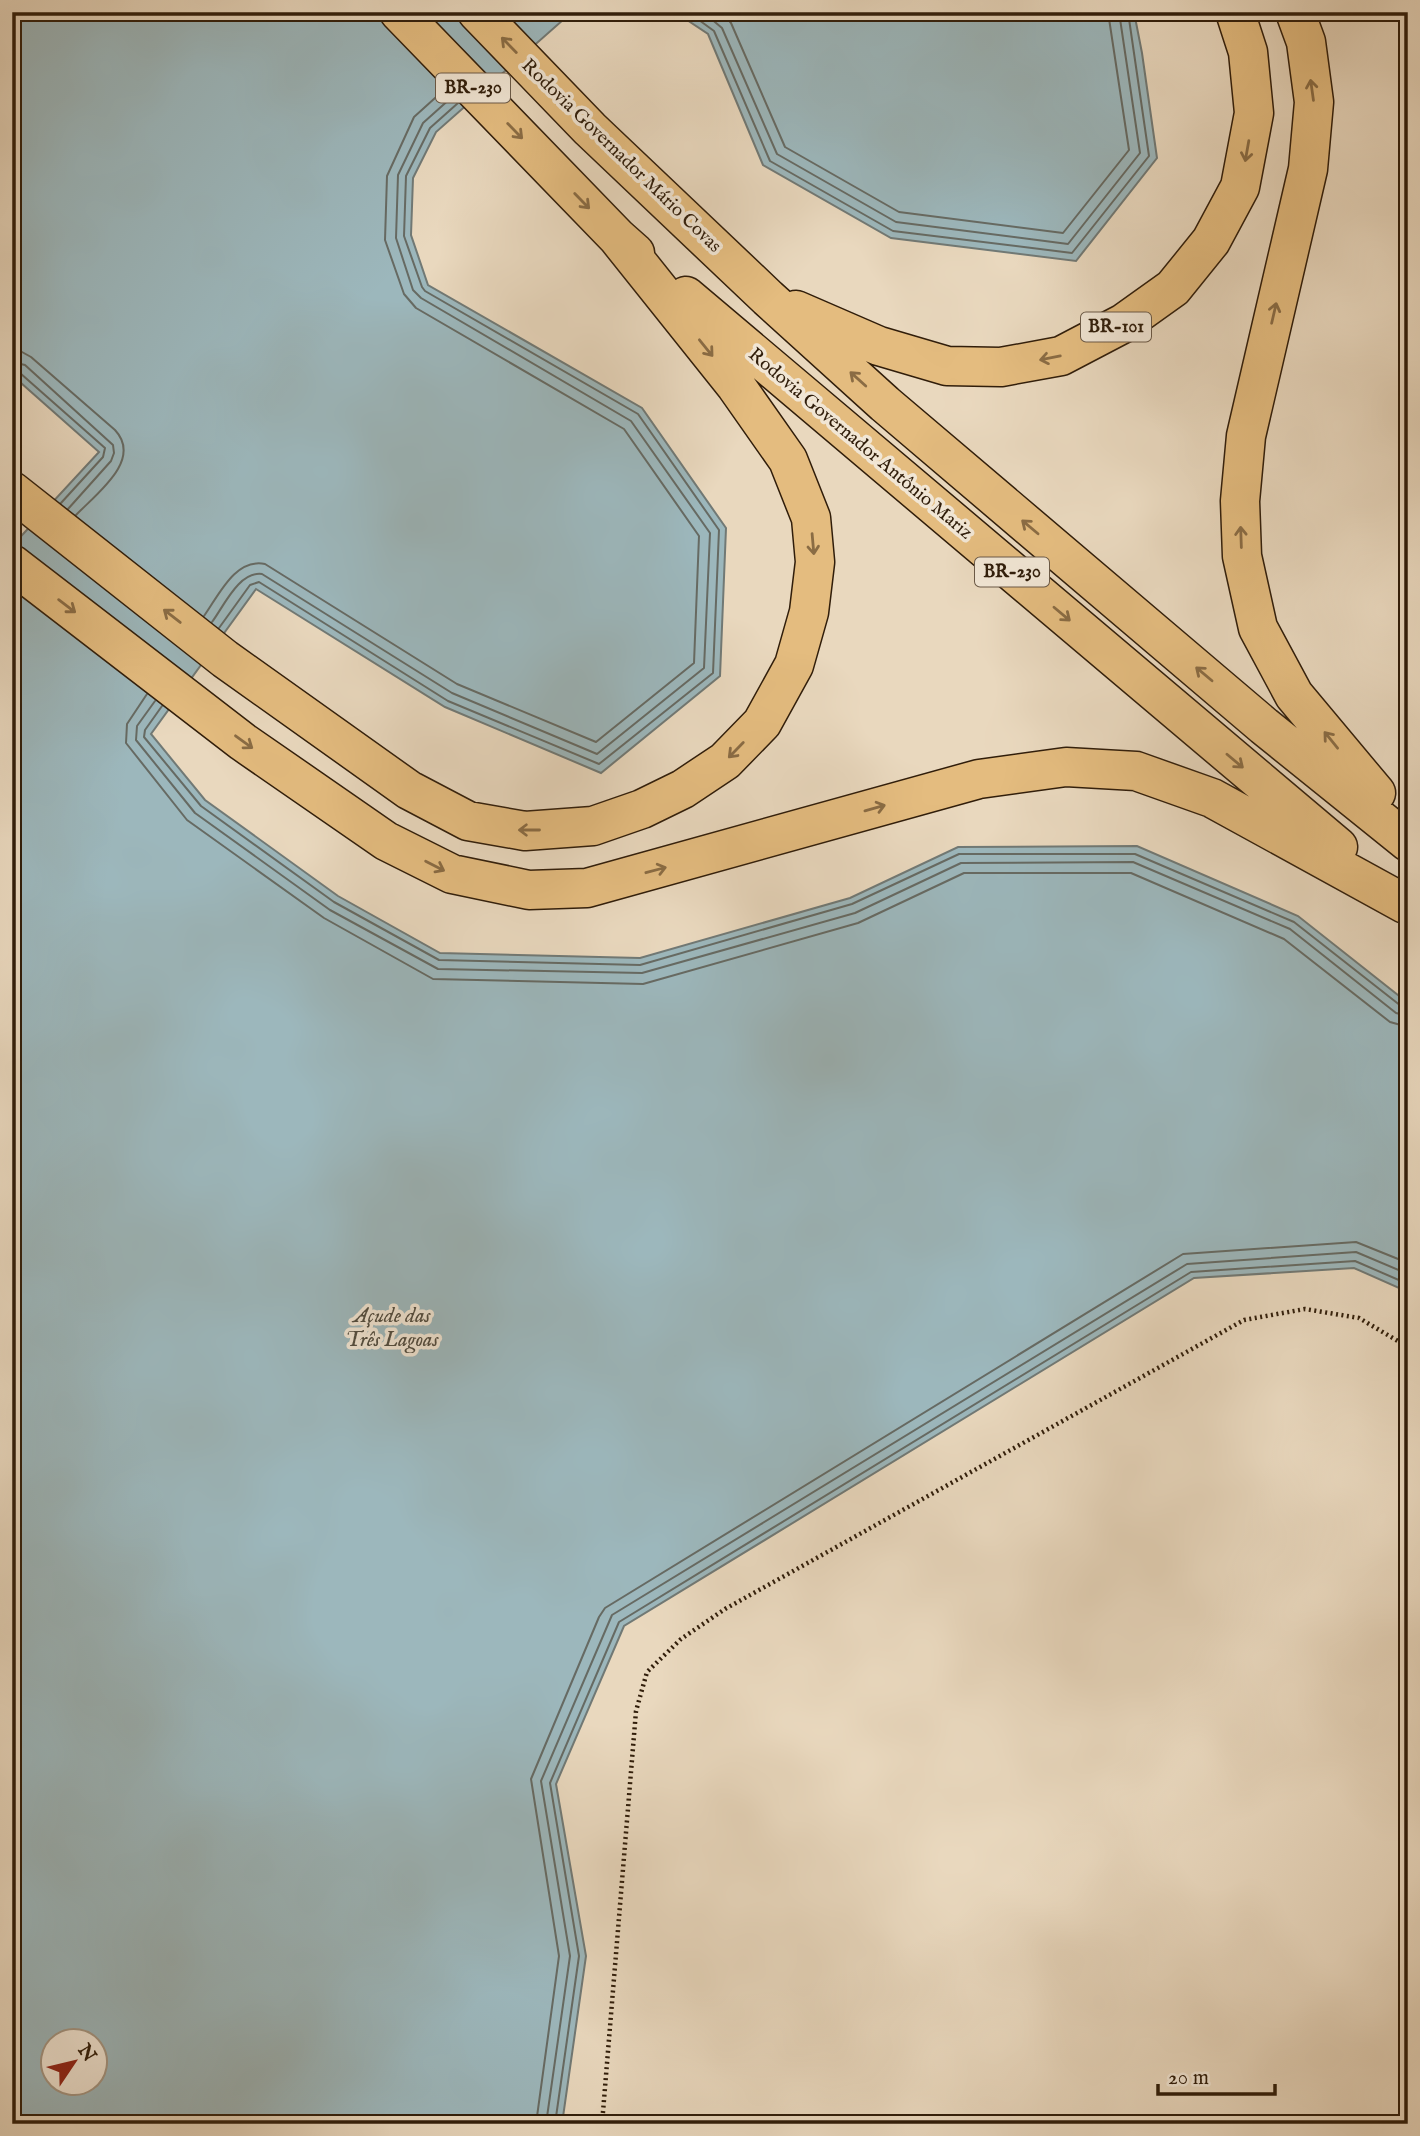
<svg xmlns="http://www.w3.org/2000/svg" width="1420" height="2136" font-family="'IM FELL English',serif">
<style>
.water{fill:#9cb7bc;stroke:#717975;stroke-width:2;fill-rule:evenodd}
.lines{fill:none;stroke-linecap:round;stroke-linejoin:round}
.shore{stroke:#666a63;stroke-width:2}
.trunk-casing{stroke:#301d0a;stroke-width:41}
.path{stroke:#301d0a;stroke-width:4.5;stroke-dasharray:2 3.5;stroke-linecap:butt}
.trunk{stroke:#e4bc7f;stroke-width:38}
.oneway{stroke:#8a6c44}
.labels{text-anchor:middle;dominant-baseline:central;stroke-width:7;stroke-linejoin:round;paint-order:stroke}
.shield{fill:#f1e6d5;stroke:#6a5947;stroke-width:2}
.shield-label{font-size:18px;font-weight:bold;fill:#301d0a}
.street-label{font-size:19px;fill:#301d0a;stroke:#f1e6d5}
.water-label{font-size:21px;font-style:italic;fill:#504b3f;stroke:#f1e6d5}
</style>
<rect width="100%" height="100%" fill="#e9d8be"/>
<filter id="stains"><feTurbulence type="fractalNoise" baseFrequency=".00286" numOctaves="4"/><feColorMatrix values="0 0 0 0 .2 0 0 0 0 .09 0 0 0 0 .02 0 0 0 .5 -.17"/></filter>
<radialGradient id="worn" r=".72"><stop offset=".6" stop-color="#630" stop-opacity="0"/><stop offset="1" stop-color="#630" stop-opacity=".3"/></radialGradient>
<path class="water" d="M15,12H572L436,132L413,178L411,235L428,285L642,408L726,528L720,676L601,773L445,707L256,589L151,734L205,800L338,896L440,953L640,958L850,898L958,847L1137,846L1298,916L1408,1003V1292L1354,1268L1194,1278L624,1626L556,1784L586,1956L562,2124H12V546L99,452L12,375V14ZM52,2042H94V2084H52Z
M675,12H1134L1142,53L1157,158L1076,261L891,238L763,165L708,34Z"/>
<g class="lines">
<path class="shore" d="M688,12L714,31L770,161L893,231L1072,253L1149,156L1128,12
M703,12L722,28L777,154L896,222L1068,244L1140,153L1119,12
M722,12L731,23L785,147L899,212L1063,233L1129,150L1108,12
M12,351L22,352L31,357L115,430C143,460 96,494 76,515
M12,362L25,365L113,445L114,453L111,461L68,509
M12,371L20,373L105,448L103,457L61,503
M204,616C219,595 235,558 265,564L457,684L596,742L694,663L699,536L624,429L416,308L404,294L385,240L387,176L414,117L445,89
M212,622C224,606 239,571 262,574L452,693L597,754L704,668L710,533L631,421L421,298L413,290L396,238L398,175L423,123L452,97
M219,628L250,585L259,582L448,701L599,764L713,673L719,530L638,414L425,291L422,287L404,236L406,176L430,128L458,103
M147,694L127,724L126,743L187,820L324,918L433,979L643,984L858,923L964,873H1131L1284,939L1390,1022L1408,1027
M155,701L137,726L136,740L195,813L330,910L438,969L642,973L855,913L961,863L1133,862L1290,929L1396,1013L1408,1016
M162,706L145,730L144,737L201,806L334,902L439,960L640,965L852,904L959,854H1135L1294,922L1401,1006L1408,1008
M536,2124L559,1956L531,1779L599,1617L605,1608L1183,1254L1356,1242L1408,1263
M546,2124L570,1956L541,1781L612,1615L1187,1264L1356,1252L1408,1274
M555,2124L579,1956L550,1783L619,1622L1191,1272L1355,1261L1408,1284"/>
<defs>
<path id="trunk" d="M399,12L617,237L635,253
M477,12L590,129L768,298L885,404L1264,726L1408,842
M1295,12L1306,42L1314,102L1308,169L1246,436L1240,501L1242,556L1258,628L1294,695L1376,793
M686,296L1338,847
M796,310L879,346L947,366L1001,367L1061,356L1124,323L1173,288L1211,241L1240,187L1254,113L1248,52L1235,12
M12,491L225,659L409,790L468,821L525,831L593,826L642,809L683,789L725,761L762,723L794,665L809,612L815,562L811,518L788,460L736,386L617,237
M12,564L243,742L386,841L452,874L529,890L587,888L979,779L1066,767L1136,771L1212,798L1405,904"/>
</defs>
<use href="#trunk" class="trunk-casing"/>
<path class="path" d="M602,2124L636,1711L647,1672L681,1639L725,1609L1244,1320L1305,1309L1359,1318L1408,1347"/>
<use href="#trunk" class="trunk"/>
</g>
<defs><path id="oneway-shaft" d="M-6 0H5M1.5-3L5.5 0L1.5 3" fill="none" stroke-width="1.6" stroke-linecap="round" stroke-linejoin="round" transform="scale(1.75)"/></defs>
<g class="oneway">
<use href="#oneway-shaft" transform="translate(509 45) rotate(-134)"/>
<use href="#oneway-shaft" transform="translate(1312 90) rotate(-98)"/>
<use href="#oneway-shaft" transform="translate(515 131) rotate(46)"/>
<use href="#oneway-shaft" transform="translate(1247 151) rotate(100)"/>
<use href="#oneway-shaft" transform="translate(582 201) rotate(46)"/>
<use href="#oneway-shaft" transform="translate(1274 313) rotate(-77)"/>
<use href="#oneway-shaft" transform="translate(706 348) rotate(51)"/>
<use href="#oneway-shaft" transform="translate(1050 358) rotate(169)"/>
<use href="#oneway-shaft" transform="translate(858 379) rotate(-138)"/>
<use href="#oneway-shaft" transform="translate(1030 527) rotate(-140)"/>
<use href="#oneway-shaft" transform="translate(1241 537) rotate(-92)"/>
<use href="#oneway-shaft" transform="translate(813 544) rotate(85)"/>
<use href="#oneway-shaft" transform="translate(67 606) rotate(37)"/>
<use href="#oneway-shaft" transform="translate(1062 614) rotate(40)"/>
<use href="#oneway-shaft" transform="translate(172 616) rotate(-142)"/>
<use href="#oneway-shaft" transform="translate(1204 674) rotate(-140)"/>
<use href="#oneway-shaft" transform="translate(1331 740) rotate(-129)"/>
<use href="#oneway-shaft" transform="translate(244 742) rotate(36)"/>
<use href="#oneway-shaft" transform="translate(736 750) rotate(134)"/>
<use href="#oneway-shaft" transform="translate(1235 761) rotate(40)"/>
<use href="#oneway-shaft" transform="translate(875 808) rotate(-16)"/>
<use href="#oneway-shaft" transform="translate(529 830) rotate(-180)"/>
<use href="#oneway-shaft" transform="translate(435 866) rotate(27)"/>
<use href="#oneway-shaft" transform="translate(656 870) rotate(-15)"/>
</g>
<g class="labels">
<g class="shield">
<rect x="436" y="73.5" width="74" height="29" rx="5"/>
<rect x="1081" y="312.5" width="70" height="29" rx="5"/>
<rect x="975" y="557.5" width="74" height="29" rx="5"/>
</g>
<g class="shield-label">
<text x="473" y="88">BR-230</text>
<text x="1116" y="327">BR-101</text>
<text x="1012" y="572">BR-230</text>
</g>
<g class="street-label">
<text transform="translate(621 156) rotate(44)">Rodovia Governador Mário Covas</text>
<text transform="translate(860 444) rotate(40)">Rodovia Governador Antônio Mariz</text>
</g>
<g class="water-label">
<text x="392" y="1316">Açude das<tspan x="392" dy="24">Três Lagoas</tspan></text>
</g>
</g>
<rect width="1420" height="2136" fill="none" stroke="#e9d8be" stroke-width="42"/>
<rect x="14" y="14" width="1392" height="2108" fill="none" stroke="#301d0a" stroke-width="3.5"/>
<rect x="21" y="21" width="1378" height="2094" fill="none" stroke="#301d0a" stroke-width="2"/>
<g transform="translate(74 2062) rotate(55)"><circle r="33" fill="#f1e6d5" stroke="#a49684" stroke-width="2"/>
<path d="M0-5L12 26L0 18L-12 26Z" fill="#8f2418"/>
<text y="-10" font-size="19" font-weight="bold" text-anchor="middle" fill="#301d0a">N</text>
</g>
<path d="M1158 2084v10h117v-10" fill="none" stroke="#301d0a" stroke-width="3.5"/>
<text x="1168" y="2084" font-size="21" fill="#301d0a" stroke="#f1e6d5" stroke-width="5" paint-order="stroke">20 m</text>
<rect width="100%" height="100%" filter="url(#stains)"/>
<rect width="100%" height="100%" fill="url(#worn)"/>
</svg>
